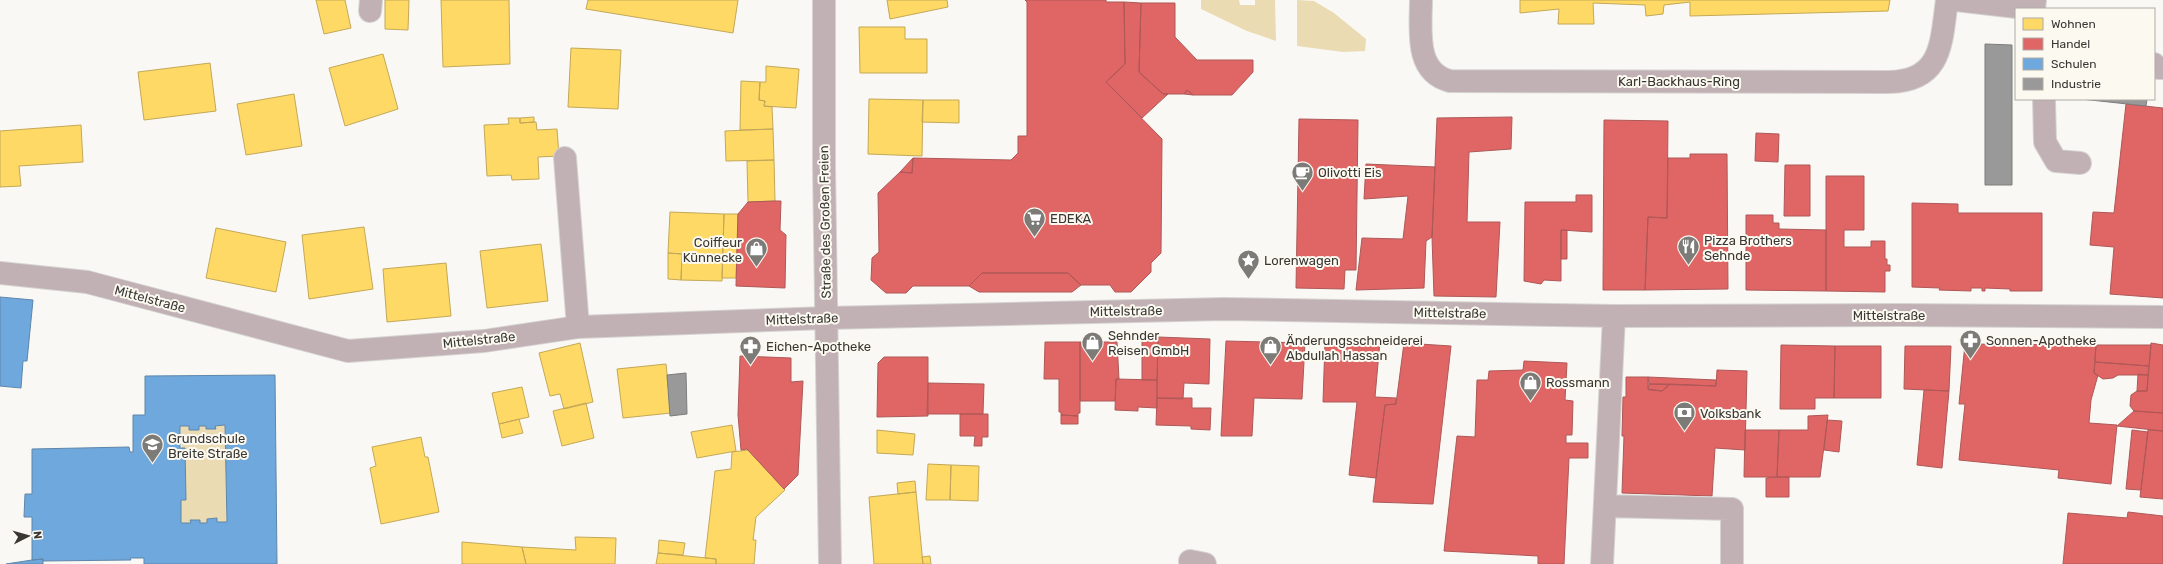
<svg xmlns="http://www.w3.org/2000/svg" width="2163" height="564" font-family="Rubik,sans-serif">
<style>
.green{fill:#ebdbb3}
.homes{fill:#ffd966;stroke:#c3a857}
.shops{fill:#e06666;stroke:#ae5857}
.schools{fill:#6fa8dc;stroke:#5e86aa;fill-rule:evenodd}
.industry{fill:#999;stroke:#7c7c7b}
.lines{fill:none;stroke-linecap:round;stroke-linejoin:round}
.minor-casing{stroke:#d5d4d2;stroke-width:24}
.minor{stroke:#c2b1b4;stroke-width:22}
.labels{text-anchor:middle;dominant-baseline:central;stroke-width:4;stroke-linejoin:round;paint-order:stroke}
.street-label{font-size:13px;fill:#383734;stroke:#fcf9f1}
.poi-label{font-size:13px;fill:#383734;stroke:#fcf9f1;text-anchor:start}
</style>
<rect width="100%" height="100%" fill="#f9f8f4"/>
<path class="green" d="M1201,0H1239L1240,5H1255V0H1275L1276,41L1247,31L1201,9Z
M1297,0L1314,1L1334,13L1366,39L1365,51L1343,52L1297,46Z
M225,425L227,522H217V518L208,519L207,523H200V520H190L191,523H181V500H186L180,426H189L199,430V426H206V429H215V426Z"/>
<path class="homes" d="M316,0H345L351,28L324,34Z
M385,0H409L408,30L385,29Z
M441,0H509L510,64L443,67Z
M588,0H738L733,33L586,9Z
M887,0H947L948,7L890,19Z
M1520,0H1890L1888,11L1690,16V2L1664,5L1663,14L1646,16L1645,5L1593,3L1594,24H1558L1559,9L1520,13Z
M859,27H905V39H927V73H860Z
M571,48L621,50L618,109L568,107Z
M383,54L398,109L345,126L329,68Z
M210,63L216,111L144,120L138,72Z
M766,66L799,69L796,108L764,106L765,101L759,100L760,82H766Z
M741,81L760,82L759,100L765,101L764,106L772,107L773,129L740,130Z
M294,94L302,146L246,155L237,104Z
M869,99L923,100L922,156L868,154Z
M923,100H959V123L922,122Z
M534,117V122L520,123V118Z
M508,118H520V123L536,122L537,130L557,129L559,156L538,157L539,179L512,180L511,175L487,176L484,125L509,124Z
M81,125L83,162L19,166L21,186L0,187V131Z
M773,129L774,160L726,161L725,131Z
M774,160L775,201L748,202L747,161Z
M670,212L724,214L722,281L681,280L682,254L668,253Z
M724,214H738L736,278H722Z
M364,227L373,289L309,299L302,235Z
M216,228L286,242L276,292L206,278Z
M541,244L548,301L487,308L480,251Z
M668,253L682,254L681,280L668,279Z
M446,263L451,316L387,322L383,269Z
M580,343L593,402L564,409L560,394L550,396L539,353Z
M666,364L671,413L623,418L617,369Z
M522,387L529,417L499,424L492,393Z
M586,403L594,438L562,446L553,411Z
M519,419L523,433L502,438L499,424Z
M732,425L736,451L697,458L691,432Z
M877,430L915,434L913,455L877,453Z
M421,437L425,457H428L439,512L381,524L370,468L376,466L372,447Z
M748,450L785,490L756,517L753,540H756L754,564H716V559L705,558L715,471L731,469L732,452Z
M928,464L951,465L950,500H926Z
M951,465L979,466L978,501L950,500Z
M915,481L916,492L898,494L897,483Z
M916,492L923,564H874L869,497Z
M575,537L616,538L615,564H526L522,547L576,550Z
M659,540L685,543L683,555L658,553Z
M462,542L522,547L526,564H462Z
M658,553L716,559V564H656Z
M930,556L931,564H923L922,557Z"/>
<path class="shops" d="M1025,0H1106V2H1124L1125,64L1106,82L1162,139L1161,253L1151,263V272L1131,292H1115L1110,285H1081L1068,273H982L969,286H913L906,293H886L871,280L872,258L879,252L878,193L900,172L912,173L913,158L1011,160L1018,153V136H1027V2Z
M1124,2L1141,3L1139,72L1163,94H1168L1142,118L1106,82L1125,64Z
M1141,3H1175V37L1197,60H1253V72L1232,95H1193L1187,90L1184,94H1163L1139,72Z
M1187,90L1193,95L1184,94Z
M2126,104L2163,108V298L2110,294L2114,247L2090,245L2093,212L2114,213Z
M1512,117L1511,149L1469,152L1467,222H1500L1496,297L1434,296L1432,237L1437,118Z
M1299,119L1358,120L1356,270H1345L1344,289L1296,288Z
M1604,120L1668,121L1667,218L1648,217L1645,290H1603Z
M1756,133L1779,134L1778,162L1755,161Z
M1690,154H1727L1728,289L1645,290L1648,217L1667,218L1668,158H1690Z
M913,158L912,173L900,172Z
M1366,164L1435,167L1432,237L1426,241L1424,288L1356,290L1362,238L1403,239L1408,196L1364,199Z
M1785,165H1810V216H1784Z
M1826,176H1864V230H1844V247H1871V241H1885V259H1887V265H1890V271H1885V292L1826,291Z
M1576,195H1592V232L1561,230V281L1544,280L1541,284L1524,281L1525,202H1576Z
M775,201H781L780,230L786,235L785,288L736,286L738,214L748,202Z
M1912,203L1958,204V213H2042V291H2010V289L1985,288V291H1982V288H1971V291L1939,290L1940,288L1912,287Z
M1746,215H1773V223H1779V229L1826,230V291L1746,290Z
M1561,230H1567V259H1561Z
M982,273H1068L1081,285L1072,292H979L969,286Z
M1142,337H1158L1157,380H1142Z
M1158,337L1210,339L1209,384L1184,383L1183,399L1157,398Z
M1226,341L1305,343L1302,399L1254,398L1252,436H1221Z
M1325,341H1380L1375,397L1396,398V404L1385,405L1376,478L1349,475L1357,402H1323Z
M1045,342H1080V413H1078V416L1061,415V412H1059V379H1044Z
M1080,342H1117L1119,379H1116L1115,401H1080Z
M1404,343L1451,346L1433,504L1373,502L1385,405L1396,404Z
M2151,343L2163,345V413L2134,411L2130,406L2131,395L2137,391H2147Z
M1965,344L2096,345L2094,373L2098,375L2091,400L2089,423L2117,425L2111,484L2058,478L2059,470L1959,460L1965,404H1959Z
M1781,345L1835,346L1834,398H1815V409H1780Z
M2096,345H2151L2149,366L2095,362Z
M1835,346H1881V398H1834Z
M1905,346H1951L1949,391L1904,389Z
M740,356L791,358V382L803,381L798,475L784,489L747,449L741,450L738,415Z
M884,357H928V416L877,417L878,363Z
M1524,361L1567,363L1565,400L1573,401L1572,435H1566V443H1588V458H1569L1564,564H1538V556L1444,551L1457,436L1475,437L1477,380H1488L1489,371L1523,370Z
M2095,362L2149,366L2148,375H2118L2113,378L2103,379L2094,373Z
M1717,370L1747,371L1745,450L1715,448L1712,496L1622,493L1624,436H1622L1623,397H1626V377H1648V389L1662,391L1670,384L1716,386Z
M2138,374L2148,375L2147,391H2137Z
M1648,377L1716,380V386L1649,384Z
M1116,379L1157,380V408L1138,407V411L1115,410Z
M928,383L984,384L983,414H927Z
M1649,384H1670L1662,391L1650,390L1648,389Z
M1924,390L1949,391L1942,468L1917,465Z
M1157,398H1192V408H1211L1210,430L1191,429V426L1156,425Z
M2134,411L2163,413V431L2117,426Z
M960,414H988V437H982V446H974L975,436H960Z
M1061,415L1078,416V424H1061Z
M1828,415L1820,477H1777L1779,430H1808V416Z
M1827,420L1842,421L1839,452L1824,450Z
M1745,430H1779L1777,477H1744Z
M2132,430L2148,432L2141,490L2126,489Z
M2148,430L2163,431V499L2140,497Z
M1777,477H1789V497H1766V478Z
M2128,512L2163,516V564H2063L2068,513L2127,518Z"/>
<path class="schools" d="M0,297L33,300L27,361H23L21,388L0,386Z
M275,375L277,564H144V558H130L131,560L43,561V559L32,560V517H24L25,494H32V449L129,447L130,452H133V415H145V376ZM225,425L227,522H217V518L207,519V523H200V520H190L191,523H181V500H186L185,448H180V426H189V430H199V426H206V429H216L215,426Z
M43,559V564H6L32,560Z"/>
<path class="industry" d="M1985,44L2012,45V185H1985Z
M2081,99H2147L2146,106Z
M686,373L687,414L670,416L667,375Z"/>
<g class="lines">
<defs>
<path id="minor" d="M824,0V168L830,564
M1421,0C1421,29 1414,72 1450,81L1889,82C1943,81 1941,42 1947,0
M1956,0L2034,9L2035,0
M370,11L371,0
M2154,64L2158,68H2163
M2044,99L2045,142L2056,161L2080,163
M565,158L578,327
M0,273L87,282L348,351L484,341L578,327L826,318L1224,309L1614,316L1899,315L2163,317
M1605,506L1732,509V564
M1190,561L1205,564
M1602,564L1614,316"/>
</defs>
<use href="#minor" class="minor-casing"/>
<use href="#minor" class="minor"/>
</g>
<defs>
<symbol id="cafe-pin" viewBox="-11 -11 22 30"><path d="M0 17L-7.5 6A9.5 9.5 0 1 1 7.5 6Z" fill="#7c7b77" stroke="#fcf9f1"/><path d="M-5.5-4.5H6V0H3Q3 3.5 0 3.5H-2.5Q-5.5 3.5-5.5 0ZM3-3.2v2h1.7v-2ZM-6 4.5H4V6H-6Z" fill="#fff"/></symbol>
<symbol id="supermarket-pin" viewBox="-11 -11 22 30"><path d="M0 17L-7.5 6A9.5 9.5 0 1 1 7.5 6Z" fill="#7c7b77" stroke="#fcf9f1"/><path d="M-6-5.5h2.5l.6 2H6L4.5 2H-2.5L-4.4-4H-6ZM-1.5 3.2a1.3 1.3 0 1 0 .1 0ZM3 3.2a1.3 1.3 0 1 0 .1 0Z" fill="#fff"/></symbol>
<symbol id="restaurant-pin" viewBox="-11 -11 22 30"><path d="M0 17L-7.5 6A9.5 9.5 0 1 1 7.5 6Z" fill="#7c7b77" stroke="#fcf9f1"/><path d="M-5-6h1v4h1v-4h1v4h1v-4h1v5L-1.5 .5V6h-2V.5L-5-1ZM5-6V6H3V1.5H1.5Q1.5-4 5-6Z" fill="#fff"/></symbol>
<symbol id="shop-pin" viewBox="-11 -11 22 30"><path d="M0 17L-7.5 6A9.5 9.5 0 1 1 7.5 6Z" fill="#7c7b77" stroke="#fcf9f1"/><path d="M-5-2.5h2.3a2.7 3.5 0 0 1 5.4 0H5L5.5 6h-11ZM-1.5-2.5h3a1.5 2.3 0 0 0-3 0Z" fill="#fff"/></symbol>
<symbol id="sight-pin" viewBox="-11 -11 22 30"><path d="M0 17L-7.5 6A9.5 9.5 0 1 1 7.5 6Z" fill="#7c7b77" stroke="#fcf9f1"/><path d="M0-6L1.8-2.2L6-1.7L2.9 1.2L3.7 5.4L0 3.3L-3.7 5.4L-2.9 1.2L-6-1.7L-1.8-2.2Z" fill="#fff"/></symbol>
<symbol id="pharmacy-pin" viewBox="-11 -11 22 30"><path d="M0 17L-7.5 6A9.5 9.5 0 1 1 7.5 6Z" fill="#7c7b77" stroke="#fcf9f1"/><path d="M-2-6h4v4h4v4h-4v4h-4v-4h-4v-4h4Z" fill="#fff"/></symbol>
<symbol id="bank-pin" viewBox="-11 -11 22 30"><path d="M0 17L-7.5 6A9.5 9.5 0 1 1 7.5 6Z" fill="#7c7b77" stroke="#fcf9f1"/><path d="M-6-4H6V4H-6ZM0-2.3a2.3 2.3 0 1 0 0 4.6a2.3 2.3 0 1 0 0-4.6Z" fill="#fff"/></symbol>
<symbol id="school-pin" viewBox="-11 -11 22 30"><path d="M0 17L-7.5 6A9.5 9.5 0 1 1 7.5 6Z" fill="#7c7b77" stroke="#fcf9f1"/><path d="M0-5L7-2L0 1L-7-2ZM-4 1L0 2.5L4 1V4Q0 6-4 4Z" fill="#fff"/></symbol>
</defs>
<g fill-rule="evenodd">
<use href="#cafe-pin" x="1290" y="160" width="25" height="34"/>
<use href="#supermarket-pin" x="1022" y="206" width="25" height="34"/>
<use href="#restaurant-pin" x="1676" y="234" width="25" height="34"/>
<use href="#shop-pin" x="744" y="236" width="25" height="34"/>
<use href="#sight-pin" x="1236" y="248" width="25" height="34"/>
<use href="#pharmacy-pin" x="1958" y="328" width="25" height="34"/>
<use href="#shop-pin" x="1080" y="330" width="25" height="34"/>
<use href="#pharmacy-pin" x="738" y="334" width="25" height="34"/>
<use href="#shop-pin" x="1258" y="334" width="25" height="34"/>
<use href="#shop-pin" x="1518" y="370" width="25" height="34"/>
<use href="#bank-pin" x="1672" y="400" width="25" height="34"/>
<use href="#school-pin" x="140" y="432" width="25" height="34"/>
</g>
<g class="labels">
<g class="street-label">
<text x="1679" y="81">Karl-Backhaus-Ring</text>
<text transform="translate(825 222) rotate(-91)">Straße des Großen Freien</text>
<text transform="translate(150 299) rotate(15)">Mittelstraße</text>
<text transform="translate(1126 311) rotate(-1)">Mittelstraße</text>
<text transform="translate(1450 313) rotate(1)">Mittelstraße</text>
<text x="1889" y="315">Mittelstraße</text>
<text transform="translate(802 319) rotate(-2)">Mittelstraße</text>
<text transform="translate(479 340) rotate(-6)">Mittelstraße</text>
</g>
<g class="poi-label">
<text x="1318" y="172">Olivotti Eis</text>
<text x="1050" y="218">EDEKA</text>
<text x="1704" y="240">Pizza Brothers<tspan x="1704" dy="15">Sehnde</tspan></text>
<text x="742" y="242" text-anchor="end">Coiffeur<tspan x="742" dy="15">Künnecke</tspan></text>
<text x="1264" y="260">Lorenwagen</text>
<text x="1108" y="335">Sehnder<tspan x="1108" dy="15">Reisen GmbH</tspan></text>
<text x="1286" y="340">Änderungsschneiderei<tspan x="1286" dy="15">Abdullah Hassan</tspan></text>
<text x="1986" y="340">Sonnen-Apotheke</text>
<text x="766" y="346">Eichen-Apotheke</text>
<text x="1546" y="382">Rossmann</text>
<text x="1700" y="413">Volksbank</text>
<text x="168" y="438">Grundschule<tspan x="168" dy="15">Breite Straße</tspan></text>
</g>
</g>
<rect x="2015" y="8" width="140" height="92" fill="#fcf9f1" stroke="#aeaba5"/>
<rect x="2023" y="18" width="20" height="12" fill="#ffd966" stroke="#aeaba5"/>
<text x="2051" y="28" font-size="12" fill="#383734">Wohnen</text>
<rect x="2023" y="38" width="20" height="12" fill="#e06666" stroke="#aeaba5"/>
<text x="2051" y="48" font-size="12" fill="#383734">Handel</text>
<rect x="2023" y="58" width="20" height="12" fill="#6fa8dc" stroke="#aeaba5"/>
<text x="2051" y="68" font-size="12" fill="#383734">Schulen</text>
<rect x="2023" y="78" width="20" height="12" fill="#999999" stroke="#aeaba5"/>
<text x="2051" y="88" font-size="12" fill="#383734">Industrie</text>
<g transform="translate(28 536) rotate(84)" stroke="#fcf9f1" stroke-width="3" paint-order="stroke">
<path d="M0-3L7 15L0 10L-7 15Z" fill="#383734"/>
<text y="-6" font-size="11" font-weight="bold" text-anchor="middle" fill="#383734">N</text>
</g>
</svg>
